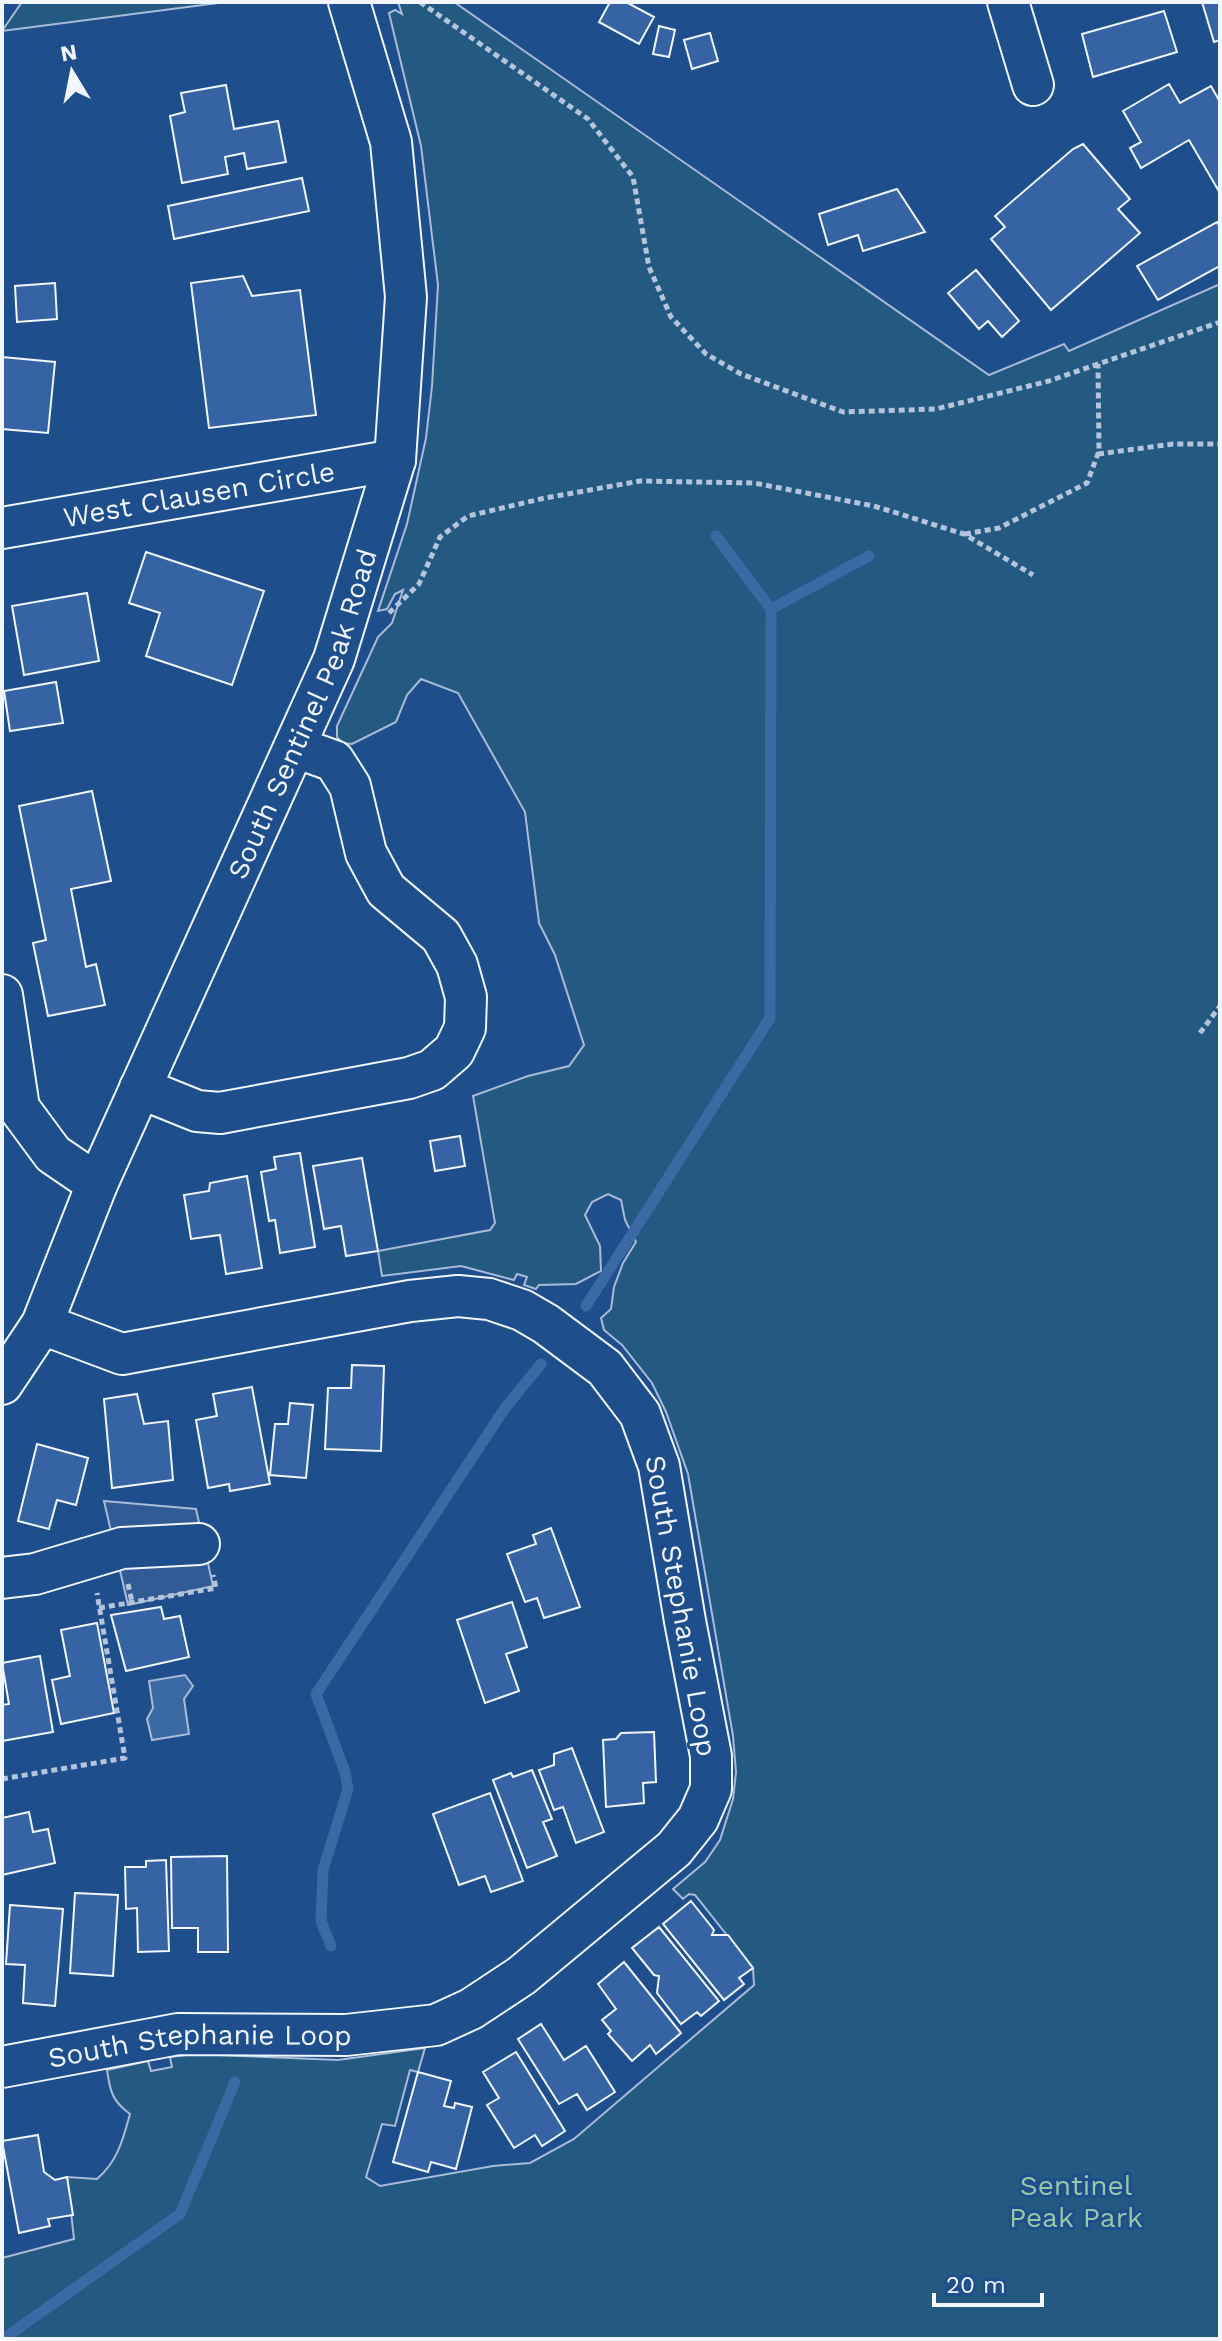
<svg xmlns="http://www.w3.org/2000/svg" width="1222" height="2341" font-family="'Work Sans',sans-serif">
<style>
.green{fill:#245a82;stroke:#a8bbd7;stroke-width:2}
.parking{fill:#305b95;stroke:#a8bbd7;stroke-width:2}
.water{fill:#3b69a3;stroke:#a8bbd7;stroke-width:2}
.lines{fill:none;stroke-linecap:round;stroke-linejoin:round}
.stream{stroke:#3b69a3;stroke-width:11}
.building{fill:#3563a3;stroke:#f2f6ff;stroke-width:2}
.minor-casing{stroke:#f2f6ff;stroke-width:44}
.path{stroke:#b3c4dc;stroke-width:5;stroke-dasharray:6 4;stroke-linecap:butt}
.minor{stroke:#1f4e8c;stroke-width:40}
.labels{text-anchor:middle;dominant-baseline:central;stroke-width:6;stroke-linejoin:round;paint-order:stroke}
.street-label{font-size:28px;fill:#f2f6ff;stroke:#1f4e8c}
.park-label{font-size:28px;fill:#97c8a6;stroke:#1f4e8c}
</style>
<rect width="100%" height="100%" fill="#1f4e8c"/>
<path class="green" d="M22,2H226L2,31Z
M398,2H454L989,375L1064,344L1069,351L1220,284V2339H2V2258L74,2239L67,2177L97,2179C118,2161 123,2139 130,2114C112,2101 110,2091 107,2070L148,2061L151,2071L172,2067L170,2057L195,2054L338,2060L425,2048L418,2072L410,2070L395,2126L382,2124L366,2177L380,2186L493,2166L530,2163L574,2139L754,1985L753,1968L695,1895L689,1894L683,1899L673,1889L705,1862L720,1840L733,1799L736,1772L733,1736L688,1474L666,1412L652,1383L622,1345L604,1330L601,1318L611,1309L614,1287L623,1263L636,1242L625,1220L621,1200L608,1194L592,1202L585,1215L600,1246L601,1271L576,1284L539,1285L536,1289L524,1285L527,1277L517,1274L514,1280L461,1266L382,1276L378,1251L490,1230L495,1223L473,1096L528,1076L569,1066L584,1045L555,955L539,923L525,812L458,693L421,679L407,695L396,722L352,744L342,743L337,737V726L378,637L392,623L403,590L395,594L387,609L378,611L407,524L426,438L432,386L438,285L421,146L389,13L395,10L402,14Z"/>
<path class="parking" d="M104,1501L196,1509L213,1586L128,1605Z"/>
<path class="water" d="M185,1675L193,1686L184,1699L189,1734L152,1740L147,1719L153,1708L149,1681Z"/>
<g class="lines">
<path class="stream" d="M771,609L869,556
M586,1306L770,1018L771,609L716,536
M331,1946L321,1921L323,1870L348,1789L345,1772L316,1694L505,1408L541,1364
M3,2339L180,2214L235,2082"/>
</g>
<path class="building" d="M610,2H626L654,17L639,44L599,22Z
M1202,2H1220V40L1214,42Z
M1164,11L1177,52L1093,77L1082,34Z
M659,26L675,30L669,57L653,54Z
M710,33L718,61L692,69L684,40Z
M1169,84L1180,103L1211,86L1220,102V193L1189,140L1141,168L1130,148L1141,142L1123,111Z
M226,85L234,129L278,121L286,162L247,169L244,153L225,157L228,174L182,183L170,116L185,112L181,93Z
M1083,144L1130,199L1118,209L1140,233L1051,310L991,239L1005,227L995,216L1073,149Z
M302,178L309,211L174,239L168,206Z
M897,189L925,232L863,251L858,235L828,245L819,214Z
M1217,222L1220,227V266L1158,300L1137,266Z
M976,270L1019,321L1002,337L988,321L979,329L948,293Z
M243,276L252,296L300,290L316,415L209,428L191,283Z
M55,283L57,319L17,322L15,286Z
M2,357L55,362L48,433L2,429Z
M146,552L264,591L232,685L146,656L160,613L129,603Z
M87,593L99,661L24,675L12,606Z
M56,682L63,723L10,731L4,691Z
M92,791L111,881L71,889L86,967L96,964L105,1005L48,1016L33,943L46,940L19,806Z
M460,1136L465,1166L435,1171L430,1141Z
M300,1153L315,1247L280,1253L275,1220L269,1221L261,1172L276,1169L274,1157Z
M362,1158L378,1251L346,1256L341,1226L324,1229L313,1166Z
M247,1176L262,1268L226,1274L220,1235L191,1239L184,1195L209,1191L210,1183Z
M352,1365L384,1366L381,1451L325,1449L328,1388H351Z
M252,1387L270,1484L230,1491L229,1484L208,1488L196,1420L217,1416L213,1394Z
M137,1394L144,1424L168,1421L173,1480L112,1488L104,1399Z
M290,1403L313,1405L306,1478L270,1475L275,1424H288Z
M37,1444L88,1458L76,1505L57,1500L49,1529L18,1521Z
M551,1528L580,1607L544,1618L537,1598L525,1602L507,1554L536,1544L533,1535Z
M512,1602L527,1647L506,1654L519,1691L485,1703L457,1620Z
M161,1607L164,1619L180,1616L189,1657L126,1671L111,1615Z
M97,1623L114,1713L61,1724L52,1680L70,1676L61,1630Z
M40,1656L53,1732L2,1741V1705L9,1704L2,1663Z
M654,1732L656,1782L643,1783L644,1803L606,1807L603,1740L616,1739L621,1733Z
M572,1748L604,1832L576,1843L563,1807L554,1810L539,1770L554,1765V1754Z
M532,1770L552,1819L543,1822L557,1856L527,1868L493,1780L511,1773L513,1777Z
M490,1793L523,1881L491,1892L485,1876L459,1885L433,1814Z
M29,1812L33,1832L48,1829L55,1863L2,1875V1818Z
M227,1856L228,1952H198V1928H172L171,1857Z
M166,1860L169,1951L138,1952L137,1908L126,1909L125,1867H146V1861Z
M75,1893L118,1895L113,1976L70,1973Z
M691,1901L714,1930L712,1935H728L753,1968L739,1978L744,1984L724,2000L663,1924Z
M10,1905L63,1909L55,2006L23,2003L25,1965L6,1964Z
M659,1927L719,2001L701,2016L697,2012L681,2024L657,1993L659,1976L654,1975L632,1948Z
M624,1962L681,2033L656,2054L650,2045L632,2061L608,2034L611,2031L602,2020L616,2009L598,1984Z
M541,2024L564,2060L586,2046L615,2092L587,2110L577,2094L559,2104L518,2039Z
M516,2052L565,2131L542,2146L535,2135L514,2148L487,2105L499,2098L483,2072Z
M418,2072L451,2081L444,2106L454,2108L455,2103L472,2107L456,2169L431,2162L428,2172L393,2162Z
M38,2135L44,2172L55,2180L67,2177L73,2215L48,2219L50,2226L19,2233L2,2141Z"/>
<g class="lines">
<defs>
<g id="minor">
<path d="M1008,2L1033,85"/>
<path id="s1" d="M2,528L395,460"/>
<path d="M2,995L19,1108L53,1154L97,1184"/>
<path d="M140,1088L197,1111L220,1113L409,1078L432,1070L454,1051L465,1028L466,997L457,965L441,936L386,890L366,853L350,786L334,761L295,747"/>
<path id="s2" d="M2,1384L42,1324L97,1184L334,659L395,460L406,297L391,142L349,2"/>
<path d="M2,1578L35,1574L122,1548L199,1544"/>
<path id="s3" d="M2,2067L178,2034L346,2035L436,2025L471,2009L521,1976L674,1849L698,1819L711,1789V1756L685,1621L659,1466L640,1414L605,1368L546,1324L522,1310L489,1299L458,1296L410,1301L122,1354L42,1324"/>
</g>
</defs>
<use href="#minor" class="minor-casing"/>
<path class="path" d="M420,2L588,119L633,177L649,267L671,317L706,354L741,374L843,412L936,409L1049,381L1220,322
M1098,454L1173,444H1220
M965,534L999,528L1087,483L1099,451L1098,364
M389,613L419,584L440,537L468,516L545,498L640,481L754,483L874,506L964,534L1033,575
M1200,1033L1220,1006
M128,1584L132,1602
M99,1608L216,1588L213,1575
M2,1779L125,1758L97,1593"/>
<use href="#minor" class="minor"/>
</g>
<g class="labels">
<g class="street-label">
<text stroke="none"><textPath href="#s1" startOffset="200">West Clausen Circle</textPath></text>
<text stroke="none"><textPath href="#s2" startOffset="736">South Sentinel Peak Road</textPath></text>
<text transform="translate(681 1606) rotate(80)">South Stephanie Loop</text>
<text stroke="none"><textPath href="#s3" startOffset="200">South Stephanie Loop</textPath></text>
</g>
<g class="park-label">
<text x="1076" y="2185">Sentinel<tspan x="1076" dy="32">Peak Park</tspan></text>
</g>
</g>
<rect width="1222" height="2341" fill="none" stroke="#f2f6ff" stroke-width="8"/>
<g transform="translate(72 72) rotate(350)" stroke="#1f4e8c" stroke-width="6" paint-order="stroke">
<path d="M0-6L14 30L0 20L-14 30Z" fill="#f2f6ff"/>
<text y="-12" font-size="22" font-weight="bold" text-anchor="middle" fill="#f2f6ff">N</text>
</g>
<path d="M934 2293v12h108v-12" fill="none" stroke="#f2f6ff" stroke-width="4"/>
<text x="946" y="2293" font-size="24" fill="#f2f6ff" stroke="#1f4e8c" stroke-width="6" paint-order="stroke">20 m</text>
</svg>
